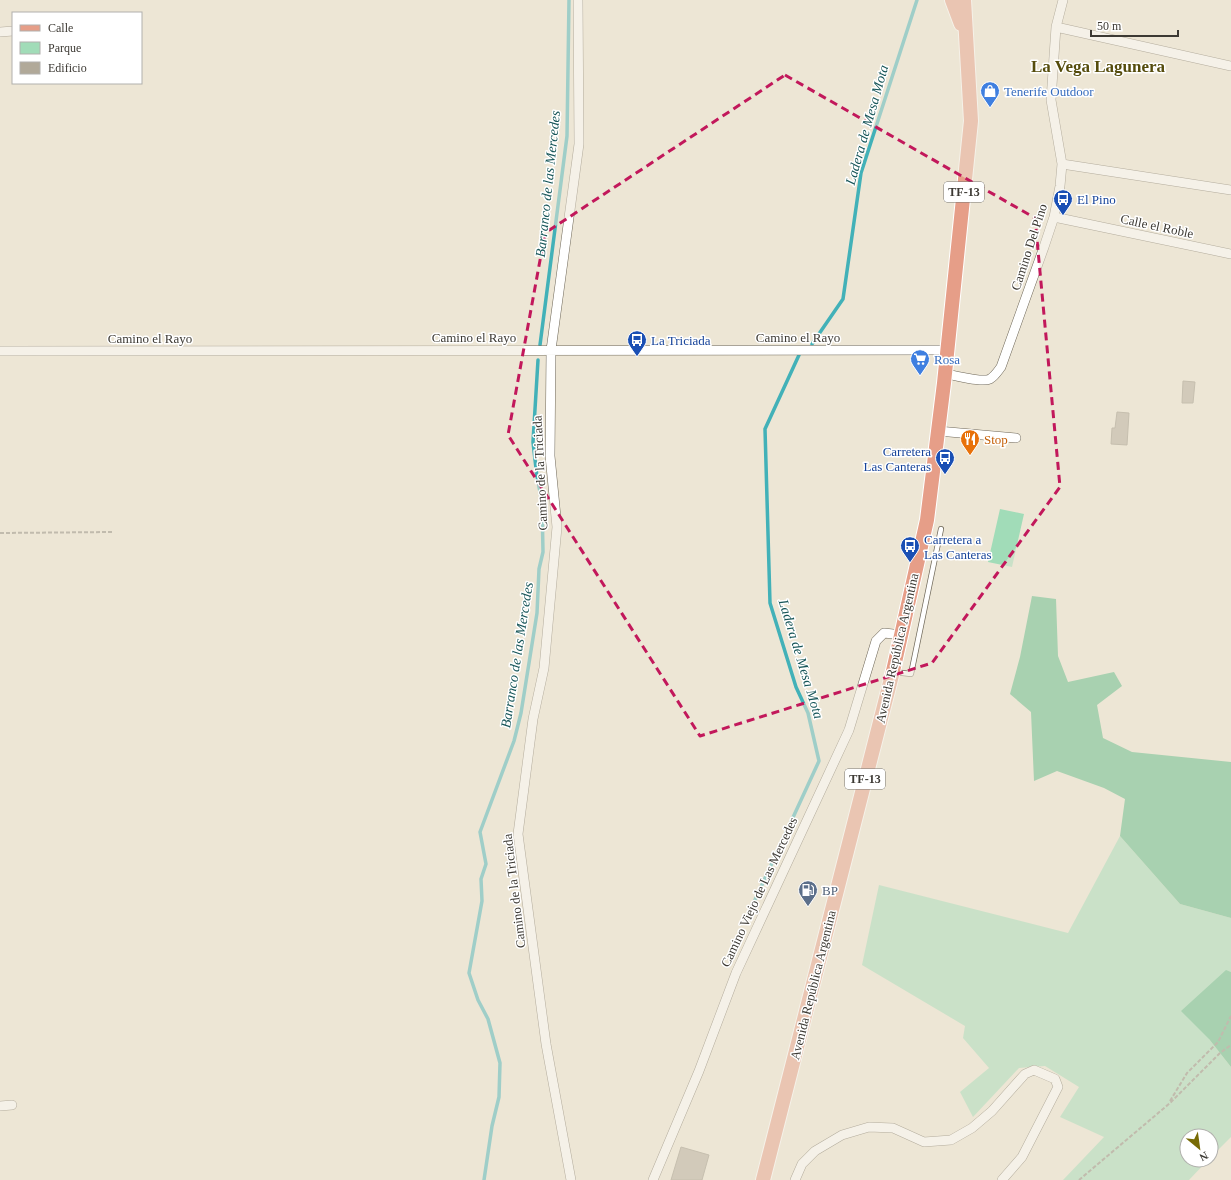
<svg xmlns="http://www.w3.org/2000/svg" width="1231" height="1180" font-family="'Times New Roman',serif">
<style>
.green{fill:#a1dcb8}
.forest{fill:#54b883}
.lines{fill:none;stroke-linecap:round;stroke-linejoin:round}
.stream{stroke:#42b1b8;stroke-width:3.5}
.building{fill:#b1a999;stroke:#979080}
.lane-casing{stroke:#6f6859;stroke-width:6}
.street-casing{stroke:#6f6859;stroke-width:10}
.primary-casing{stroke:#fff;stroke-width:16}
.path{stroke:#8c877c;stroke-width:2;stroke-dasharray:4 2;stroke-linecap:butt}
.lane{stroke:#fff;stroke-width:4.5}
.street{stroke:#fff;stroke-width:9}
.primary{stroke:#e69e88;stroke-width:14}
.marked{fill:none;stroke:#c2185b;stroke-width:3;stroke-dasharray:8 5;stroke-linejoin:round}
.labels{text-anchor:middle;dominant-baseline:central;stroke-width:3;stroke-linejoin:round;paint-order:stroke}
.shield{fill:#fff;stroke:#767470;stroke-width:1}
.shield-label{font-size:12px;font-weight:bold;fill:#3c3933}
.shop-label{font-size:13px;fill:#366cbe;stroke:#fff;text-anchor:start}
.transit-label{font-size:13px;fill:#164399;stroke:#fff;text-anchor:start}
.street-label{font-size:13px;fill:#3c3933;stroke:#fff}
.food-label{font-size:13px;fill:#c56008;stroke:#fff;text-anchor:start}
.service-label{font-size:13px;fill:#4e5e75;stroke:#fff;text-anchor:start}
.water-label{font-size:14px;font-style:italic;fill:#175659;stroke:#fff}
.district-label{font-size:17px;font-weight:bold;fill:#554c0c;stroke:#fff}
</style>
<rect width="100%" height="100%" fill="#ede6d5"/>
<path class="green" d="M1000,509L1024,514L1012,567L988,562Z
M1120,836L1180,904L1231,918V972L1226,971L1209,1039L1231,1067V1137L1211,1157V1136H1187V1160H1208L1189,1180H1063L1104,1137L1060,1117L1079,1087L1045,1066L1019,1068L973,1117L960,1092L989,1068L963,1038L965,1026L862,965L879,885L1068,933Z"/>
<path class="forest" d="M1032,596L1056,599L1058,656L1068,682L1114,672L1122,686L1097,705L1103,738L1132,752L1231,762V918L1180,904L1120,836L1125,799L1104,788L1057,771L1034,781L1031,712L1010,694L1020,657Z
M1226,970L1231,972V1067L1209,1039L1181,1011Z"/>
<g class="lines">
<path class="stream" d="M812,344L843,299L861,173L917,0
M540,345L567,136L569,0
M749,913L819,761L808,713L796,687L770,603L765,429L799,355
M484,1180L492,1126L499,1097L500,1063L488,1019L478,1000L469,973L482,901L481,879L486,864L480,832L514,741L521,713L537,613L539,569L543,552L542,502L537,477L533,442L538,360"/>
</g>
<path class="building" d="M1183,381L1195,382L1193,403H1182Z
M1117,412L1129,413L1127,445L1111,444L1112,428H1115Z
M681,1147L709,1155L702,1180H671Z"/>
<g class="lines">
<defs>
<path id="lane" d="M894,672L911,674L941,529"/>
<path id="street" d="M1056,27L1231,66
M0,32L13,31
M1062,164L1231,190
M1054,217L1231,254
M0,351L947,350
M945,374C955,375 982,383 990,379C995,376 998,371 1001,367L1044,247L1054,217L1060,186L1062,164L1051,100L1056,27L1063,0
M938,431L1016,438
M0,1106L12,1105
M571,1180L546,1044L518,834L533,719L544,668L557,527L550,456L551,350L579,144L578,0
M653,1180L699,1071L736,973L849,730L876,641L884,633L902,635
M795,1180L802,1164L815,1151L842,1135L869,1127L893,1128L924,1142L951,1140L972,1128L992,1111L1025,1074L1034,1070L1055,1079L1058,1087L1022,1157L1002,1180"/>
<path id="primary" d="M952,0L961,24
M763,1180L893,671L927,520L944,383L971,121L964,0"/>
</defs>
<use href="#lane" class="lane-casing"/>
<use href="#street" class="street-casing"/>
<use href="#primary" class="primary-casing"/>
<path class="path" d="M0,533L114,532
M1170,1101L1187,1073L1218,1042L1231,1016
M1079,1180L1170,1103L1220,1053L1231,1045"/>
<use href="#lane" class="lane"/>
<use href="#street" class="street"/>
<use href="#primary" class="primary"/>
</g>
<path d="M0 0H1231V1180H0ZM785,75L1035,218L1060,487L932,663L700,736L508,435L545,233Z" fill="#ede6d5" fill-opacity=".55" fill-rule="evenodd"/>
<path class="marked" d="M785,75L1035,218L1060,487L932,663L700,736L508,435L545,233Z"/>
<defs>
<symbol id="shop-pin" viewBox="-11 -11 22 30"><path d="M0 17L-7.5 6A9.5 9.5 0 1 1 7.5 6Z" fill="#3f7fe0" stroke="#fff"/><path d="M-5-2.5h2.3a2.7 3.5 0 0 1 5.4 0H5L5.5 6h-11ZM-1.5-2.5h3a1.5 2.3 0 0 0-3 0Z" fill="#fff"/></symbol>
<symbol id="bus-pin" viewBox="-11 -11 22 30"><path d="M0 17L-7.5 6A9.5 9.5 0 1 1 7.5 6Z" fill="#1a4fb4" stroke="#fff"/><path d="M-5-6H5V4H4V6H2V4H-2V6H-4V4H-5ZM-3.5-4V0h7V-4ZM-3.5 1.2v1.5H-2V1.2ZM2 1.2v1.5H3.5V1.2Z" fill="#fff"/></symbol>
<symbol id="supermarket-pin" viewBox="-11 -11 22 30"><path d="M0 17L-7.5 6A9.5 9.5 0 1 1 7.5 6Z" fill="#3f7fe0" stroke="#fff"/><path d="M-6-5.5h2.5l.6 2H6L4.5 2H-2.5L-4.4-4H-6ZM-1.5 3.2a1.3 1.3 0 1 0 .1 0ZM3 3.2a1.3 1.3 0 1 0 .1 0Z" fill="#fff"/></symbol>
<symbol id="restaurant-pin" viewBox="-11 -11 22 30"><path d="M0 17L-7.5 6A9.5 9.5 0 1 1 7.5 6Z" fill="#e8710a" stroke="#fff"/><path d="M-5-6h1v4h1v-4h1v4h1v-4h1v5L-1.5 .5V6h-2V.5L-5-1ZM5-6V6H3V1.5H1.5Q1.5-4 5-6Z" fill="#fff"/></symbol>
<symbol id="fuel-pin" viewBox="-11 -11 22 30"><path d="M0 17L-7.5 6A9.5 9.5 0 1 1 7.5 6Z" fill="#5c6f8a" stroke="#fff"/><path d="M-5.5-6h7V0h2V4h1.3V-2.5L3-4.5l.8-.8L6-3V5H2.5V1h-1V6h-7ZM-4.2-4.7v3.2H.2V-4.7Z" fill="#fff"/></symbol>
</defs>
<g fill-rule="evenodd">
<use href="#shop-pin" x="979" y="80" width="22" height="30"/>
<use href="#bus-pin" x="1052" y="188" width="22" height="30"/>
<use href="#bus-pin" x="626" y="329" width="22" height="30"/>
<use href="#supermarket-pin" x="909" y="348" width="22" height="30"/>
<use href="#restaurant-pin" x="959" y="428" width="22" height="30"/>
<use href="#bus-pin" x="934" y="447" width="22" height="30"/>
<use href="#bus-pin" x="899" y="535" width="22" height="30"/>
<use href="#fuel-pin" x="797" y="879" width="22" height="30"/>
</g>
<g class="labels">
<g class="shield">
<rect x="944" y="182" width="40" height="20" rx="3"/>
<rect x="845" y="769" width="40" height="20" rx="3"/>
</g>
<g class="shield-label">
<text x="964" y="192">TF-13</text>
<text x="865" y="779">TF-13</text>
</g>
<g class="shop-label">
<text x="1004" y="91">Tenerife Outdoor</text>
<text x="934" y="359">Rosa</text>
</g>
<g class="transit-label">
<text x="1077" y="199">El Pino</text>
<text x="651" y="340">La Triciada</text>
<text x="931" y="451" text-anchor="end">Carretera<tspan x="931" dy="15">Las Canteras</tspan></text>
<text x="924" y="539">Carretera a<tspan x="924" dy="15">Las Canteras</tspan></text>
</g>
<g class="street-label">
<text transform="translate(1157 226) rotate(12)">Calle el Roble</text>
<text transform="translate(1029 247) rotate(-72)">Camino Del Pino</text>
<text x="474" y="337">Camino el Rayo</text>
<text x="798" y="337">Camino el Rayo</text>
<text x="150" y="338">Camino el Rayo</text>
<text transform="translate(540 473) rotate(-93)">Camino de la Triciada</text>
<text transform="translate(897 648) rotate(-77)">Avenida República Argentina</text>
<text transform="translate(514 891) rotate(-97)">Camino de la Triciada</text>
<text transform="translate(759 892) rotate(-65)">Camino Viejo de Las Mercedes</text>
<text transform="translate(813 985) rotate(-76)">Avenida República Argentina</text>
</g>
<g class="food-label">
<text x="984" y="439">Stop</text>
</g>
<g class="service-label">
<text x="822" y="890">BP</text>
</g>
<g class="water-label">
<text transform="translate(867 125) rotate(-74)">Ladera de Mesa Mota</text>
<text transform="translate(548 184) rotate(-84)">Barranco de las Mercedes</text>
<text transform="translate(517 655) rotate(-81)">Barranco de las Mercedes</text>
<text transform="translate(801 659) rotate(73)">Ladera de Mesa Mota</text>
</g>
<g class="district-label">
<text x="1098" y="66">La Vega Lagunera</text>
</g>
</g>
<rect x="12" y="12" width="130" height="72" fill="#ffffff" stroke="#b1b0ad"/>
<rect x="20" y="25" width="20" height="6" fill="#e69e88" stroke="#b1b0ad"/>
<text x="48" y="32" font-size="12" fill="#3c3933">Calle</text>
<rect x="20" y="42" width="20" height="12" fill="#a1dcb8" stroke="#b1b0ad"/>
<text x="48" y="52" font-size="12" fill="#3c3933">Parque</text>
<rect x="20" y="62" width="20" height="12" fill="#b1a999" stroke="#b1b0ad"/>
<text x="48" y="72" font-size="12" fill="#3c3933">Edificio</text>
<g transform="translate(1199 1148) rotate(151)"><circle r="19" fill="#ffffff" stroke="#b1b0ad"/>
<path d="M0-3L7 15L0 10L-7 15Z" fill="#786b05"/>
<text y="-6" font-size="11" font-weight="bold" text-anchor="middle" fill="#3c3933">N</text>
</g>
<path d="M1091 30v6h87v-6" fill="none" stroke="#3c3933" stroke-width="2"/>
<text x="1097" y="30" font-size="12" fill="#3c3933" stroke="#ffffff" stroke-width="3" paint-order="stroke">50 m</text>
</svg>
